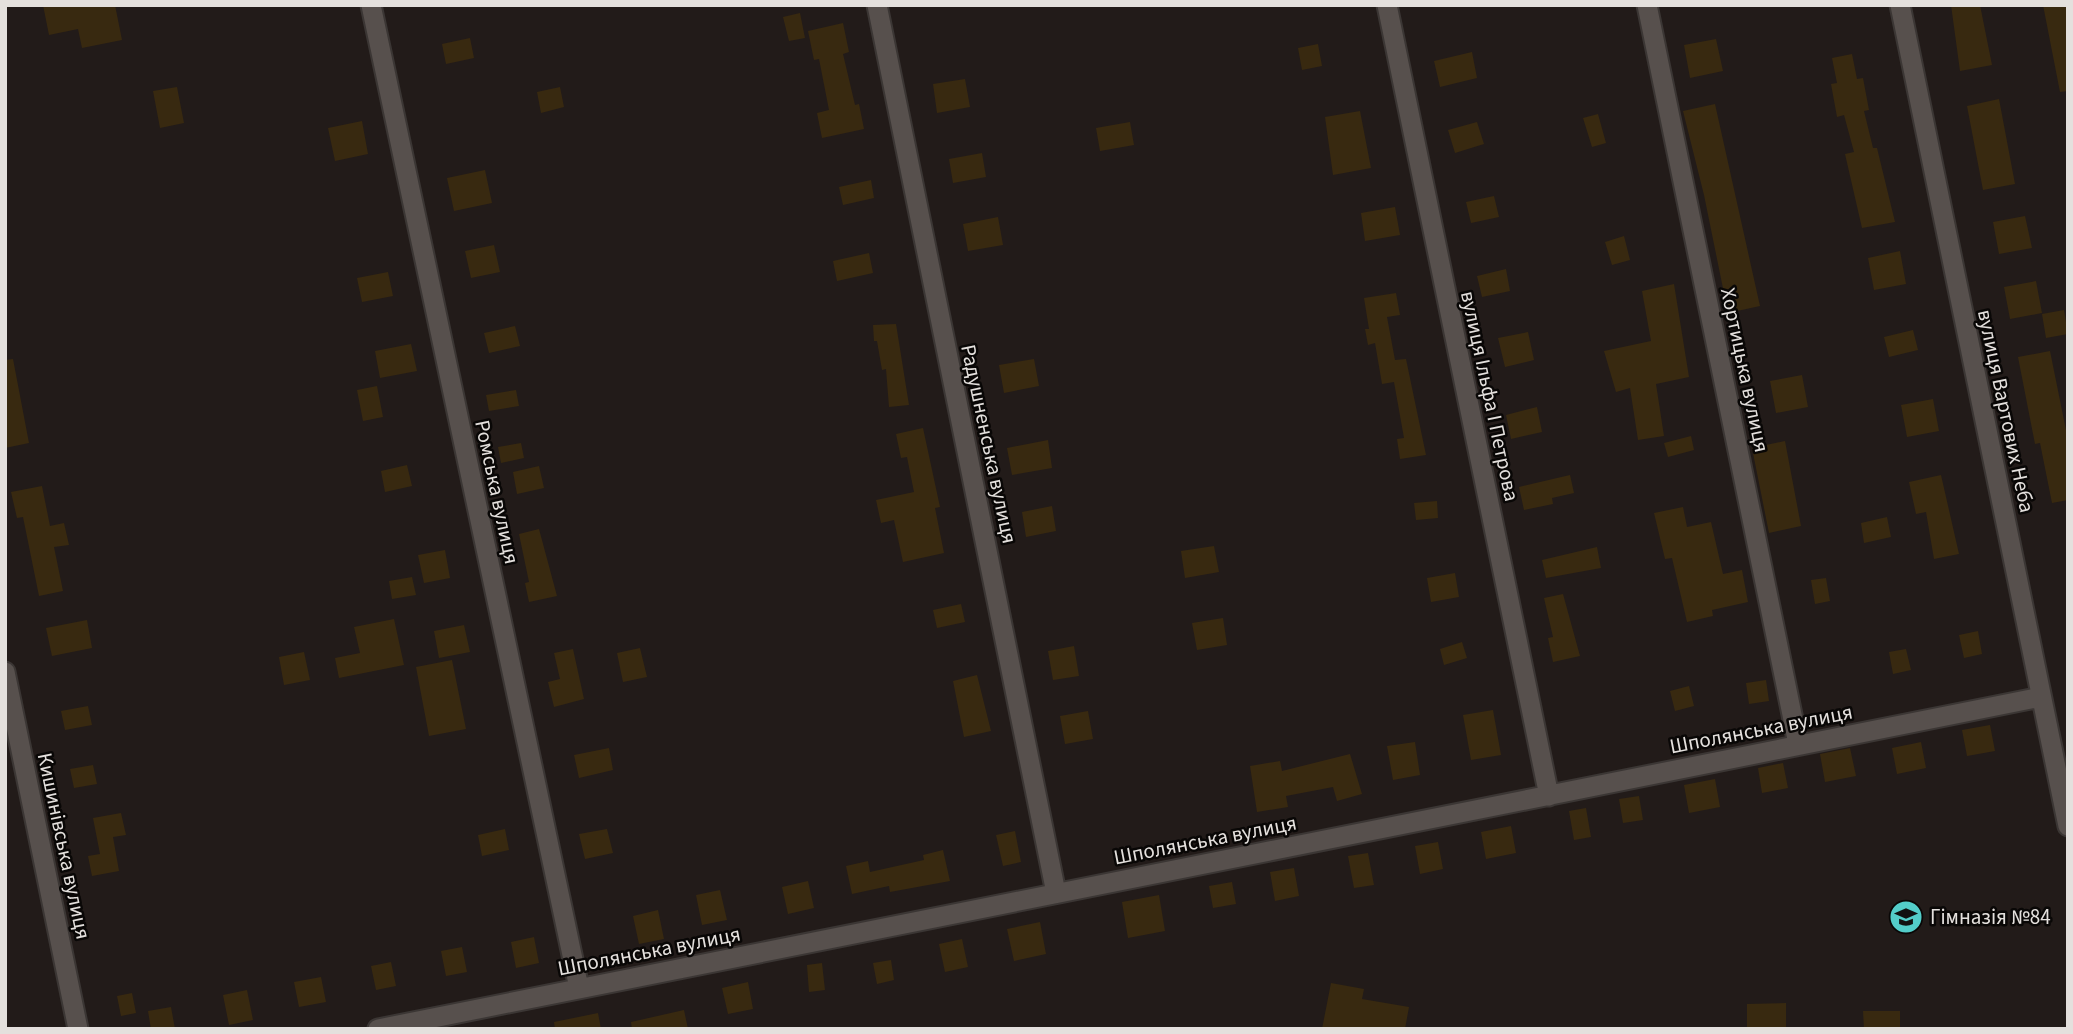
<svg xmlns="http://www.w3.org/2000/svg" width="2073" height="1034" font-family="'Source Sans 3',sans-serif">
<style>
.building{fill:#382910}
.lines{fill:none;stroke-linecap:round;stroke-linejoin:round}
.minor-casing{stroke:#3b3634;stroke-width:23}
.minor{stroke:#57504d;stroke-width:19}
.labels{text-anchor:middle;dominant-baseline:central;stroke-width:5;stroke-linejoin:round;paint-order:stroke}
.street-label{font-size:21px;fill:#e4e0dd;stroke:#090706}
.poi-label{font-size:21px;fill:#e4e0dd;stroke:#090706;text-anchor:start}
</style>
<rect width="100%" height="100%" fill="#221b19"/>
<path class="building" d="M43,5H115L122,40L82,48L78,29L49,35Z
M1951,5H1980L1992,65L1960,71Z
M2043,5H2068V91L2060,92Z
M800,13L805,38L789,41L783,17Z
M843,23L849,52L843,54L855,105L859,104L864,129L822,138L817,113L829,110L819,59L814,60L808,31Z
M470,38L474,58L446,64L442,44Z
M1716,39L1723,71L1690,78L1684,45Z
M1318,44L1322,66L1302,70L1298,48Z
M1472,52L1477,78L1440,87L1434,61Z
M1852,54L1857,79L1863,78L1869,110L1864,111L1873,148H1877L1895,222L1862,228L1845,154L1854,152L1844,115L1837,117L1831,84L1837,83L1832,58Z
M965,79L970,107L937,113L933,84Z
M177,87L184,123L160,128L153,91Z
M560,87L564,107L541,113L537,92Z
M1999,99L2015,184L1983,190L1967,106Z
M1715,104L1760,306L1728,313L1704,195L1683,111Z
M1360,111L1371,168L1333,175L1325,117Z
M1598,114L1606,143L1592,147L1583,118Z
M362,121L368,154L335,161L328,128Z
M1130,122L1134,145L1100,151L1096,128Z
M1477,122L1484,144L1455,153L1448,130Z
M982,153L986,177L953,183L949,159Z
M485,170L492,203L454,211L447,178Z
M871,180L874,198L843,205L839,187Z
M1494,196L1499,217L1471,223L1466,202Z
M1395,207L1400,235L1365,241L1361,213Z
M2025,216L2032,248L1999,254L1993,222Z
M998,217L1003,245L968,251L963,224Z
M1624,236L1630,260L1612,265L1605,242Z
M494,245L500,272L471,278L465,251Z
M1900,251L1906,284L1874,290L1868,258Z
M869,253L873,273L837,281L833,261Z
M1506,269L1510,291L1482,297L1477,276Z
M388,272L393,296L362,302L357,278Z
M2036,281L2042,313L2010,319L2004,287Z
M1674,284L1689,377L1656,384L1664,436L1638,440L1630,388L1616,392L1604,351L1651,341L1642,291Z
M1396,293L1400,315L1387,317L1395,360L1406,359L1426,455L1400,459L1397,439L1404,438L1394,382L1382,384L1375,343L1368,345L1365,329H1369L1364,298Z
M2064,310L2068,334L2046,338L2042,314Z
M896,324L909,405L889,407L886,369L882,370L877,341H874L873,325Z
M515,326L520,346L489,353L484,333Z
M1913,330L1918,350L1889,357L1884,337Z
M1528,332L1534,360L1505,367L1498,338Z
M411,344L417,371L380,378L375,351Z
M2050,351L2068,440V500L2052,503L2040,443L2035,444L2018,357Z
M13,359L29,443L5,448V360Z
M1034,359L1039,386L1004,393L999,365Z
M1802,375L1808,407L1776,413L1770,381Z
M377,386L383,417L363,421L357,390Z
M516,390L519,406L489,411L486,395Z
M1933,399L1939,431L1907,437L1901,405Z
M1537,407L1542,432L1511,439L1506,415Z
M923,428L940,507L935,508L944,553L903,562L894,520L881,523L876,500L914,492L907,457L901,458L896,434Z
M1691,436L1694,450L1668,457L1664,443Z
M1048,440L1052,468L1012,475L1007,448Z
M1785,441L1801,526L1769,533L1752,448Z
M521,443L524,458L501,463L498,447Z
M407,465L412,486L385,492L381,471Z
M539,466L544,488L517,494L513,472Z
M1570,475L1574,493L1552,498L1553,504L1524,510L1519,487Z
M1941,475L1959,554L1934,559L1926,512L1916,514L1909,482Z
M42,486L50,526L64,523L69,545L54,547L63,591L39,596L23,517L17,518L11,492Z
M1437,501L1438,518L1416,520L1414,503Z
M1052,506L1056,531L1026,537L1022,512Z
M1683,507L1687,527L1711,522L1723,574L1742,570L1748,602L1712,610L1713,616L1687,622L1672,558L1665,559L1654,513Z
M1887,517L1891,537L1864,543L1861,523Z
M539,529L557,596L529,602L525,583L529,582L519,534Z
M1214,546L1219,572L1185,578L1181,551Z
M1597,547L1601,568L1546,578L1542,560Z
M445,550L450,578L424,583L418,555Z
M1455,573L1459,597L1431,602L1427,578Z
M412,577L416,595L392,599L389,581Z
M1826,578L1830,601L1815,604L1811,580Z
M1563,594L1580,656L1553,662L1548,638L1553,637L1544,598Z
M961,604L965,622L937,628L933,610Z
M1223,618L1227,645L1197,650L1192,623Z
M394,619L404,665L339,678L335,658L360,653L354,627Z
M87,620L92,648L52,656L46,628Z
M464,625L470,652L439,658L434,631Z
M1978,631L1982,654L1964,658L1959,635Z
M1462,642L1467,658L1444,665L1440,649Z
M1074,646L1079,676L1053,680L1048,651Z
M640,648L647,677L623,682L617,653Z
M573,649L584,699L554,707L548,682L560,679L554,653Z
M1906,649L1911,670L1893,674L1889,652Z
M304,652L310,680L284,685L279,657Z
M452,660L466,729L429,736L416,667Z
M977,675L991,731L964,737L953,681Z
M1766,680L1769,701L1749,704L1746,683Z
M1689,686L1694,706L1675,711L1670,691Z
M88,706L92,725L65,730L61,711Z
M1493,710L1501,755L1471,760L1463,715Z
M1088,711L1093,739L1065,744L1060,716Z
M1990,725L1995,751L1967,756L1962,730Z
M1415,742L1420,775L1393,780L1387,746Z
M1921,742L1926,768L1897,774L1892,748Z
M609,748L613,770L579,778L574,755Z
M1850,748L1856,776L1825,782L1820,754Z
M1350,754L1362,794L1337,801L1333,787L1286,796L1288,807L1257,812L1250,766L1280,761L1282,771Z
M1783,763L1788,788L1762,793L1758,768Z
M93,765L97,784L74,788L70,769Z
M1715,779L1720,807L1689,813L1684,785Z
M1639,796L1643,820L1623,823L1619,799Z
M1586,808L1591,837L1574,840L1569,811Z
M121,813L126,835L113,837L119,871L92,876L88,856L100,854L93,818Z
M1511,826L1516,853L1486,859L1481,832Z
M505,829L509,850L482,856L478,835Z
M607,829L613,853L585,859L579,834Z
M1015,831L1021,862L1003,866L996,835Z
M1438,842L1443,869L1420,874L1415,846Z
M943,850L950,881L890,892L889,886L852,894L846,866L868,861L870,872L924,860L923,855Z
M1368,853L1374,885L1354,888L1348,856Z
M1294,868L1299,896L1275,901L1270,872Z
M808,881L814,908L788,914L782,887Z
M1232,882L1236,904L1213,908L1209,886Z
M720,890L727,920L702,925L696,895Z
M1159,895L1165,931L1128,938L1122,902Z
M658,910L664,939L639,944L633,916Z
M1040,922L1046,954L1014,961L1007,929Z
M534,937L539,963L516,968L511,942Z
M962,939L968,967L945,972L939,944Z
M462,947L467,972L446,976L441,951Z
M891,960L894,980L877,984L873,963Z
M391,962L396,986L376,990L371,966Z
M822,963L825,990L809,992L807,965Z
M321,977L326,1002L299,1007L294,982Z
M748,982L753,1009L728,1014L722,988Z
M1331,983L1364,989L1362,999L1409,1007L1405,1029H1322Z
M247,990L253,1020L229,1025L223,995Z
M132,993L136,1013L121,1016L117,996Z
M1786,1003V1029H1747V1004Z
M171,1007L175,1029H151L148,1011Z
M684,1010L688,1029H632L631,1022Z
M1863,1011H1900V1029H1864Z
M598,1013L601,1029H555L554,1022Z"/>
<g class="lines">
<defs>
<path id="minor" d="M371,5L579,988
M877,5L1056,893
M1387,5L1549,796
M1647,5L1798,744
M1900,5L2068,826
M5,672L78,1029
M378,1029L2041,697"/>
</defs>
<use href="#minor" class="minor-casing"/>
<use href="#minor" class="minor"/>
</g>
<defs>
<symbol id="school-disc" viewBox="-11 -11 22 22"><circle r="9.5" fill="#53cdc9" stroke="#090706"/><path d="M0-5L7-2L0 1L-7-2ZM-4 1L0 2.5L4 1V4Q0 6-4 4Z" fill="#111"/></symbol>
</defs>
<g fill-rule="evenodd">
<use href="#school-disc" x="1887" y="898" width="38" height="38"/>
</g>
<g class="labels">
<g class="street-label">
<text transform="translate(1745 370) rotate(78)">Хортицька вулиця</text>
<text transform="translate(1490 396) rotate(78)">вулиця Ільфа І Петрова</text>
<text transform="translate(2006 411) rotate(78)">вулиця Вартових Неба</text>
<text transform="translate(989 444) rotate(78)">Радушненська вулиця</text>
<text transform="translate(497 492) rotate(78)">Ромська вулиця</text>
<text transform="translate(1761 729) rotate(-11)">Шполянська вулиця</text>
<text transform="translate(1205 840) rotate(-11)">Шполянська вулиця</text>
<text transform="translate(64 846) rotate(78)">Кишинівська вулиця</text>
<text transform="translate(649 951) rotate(-11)">Шполянська вулиця</text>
</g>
<g class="poi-label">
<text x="1930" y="917">Гімназія №84</text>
</g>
</g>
<rect width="2073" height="1034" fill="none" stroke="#e4e0dd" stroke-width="14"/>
</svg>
